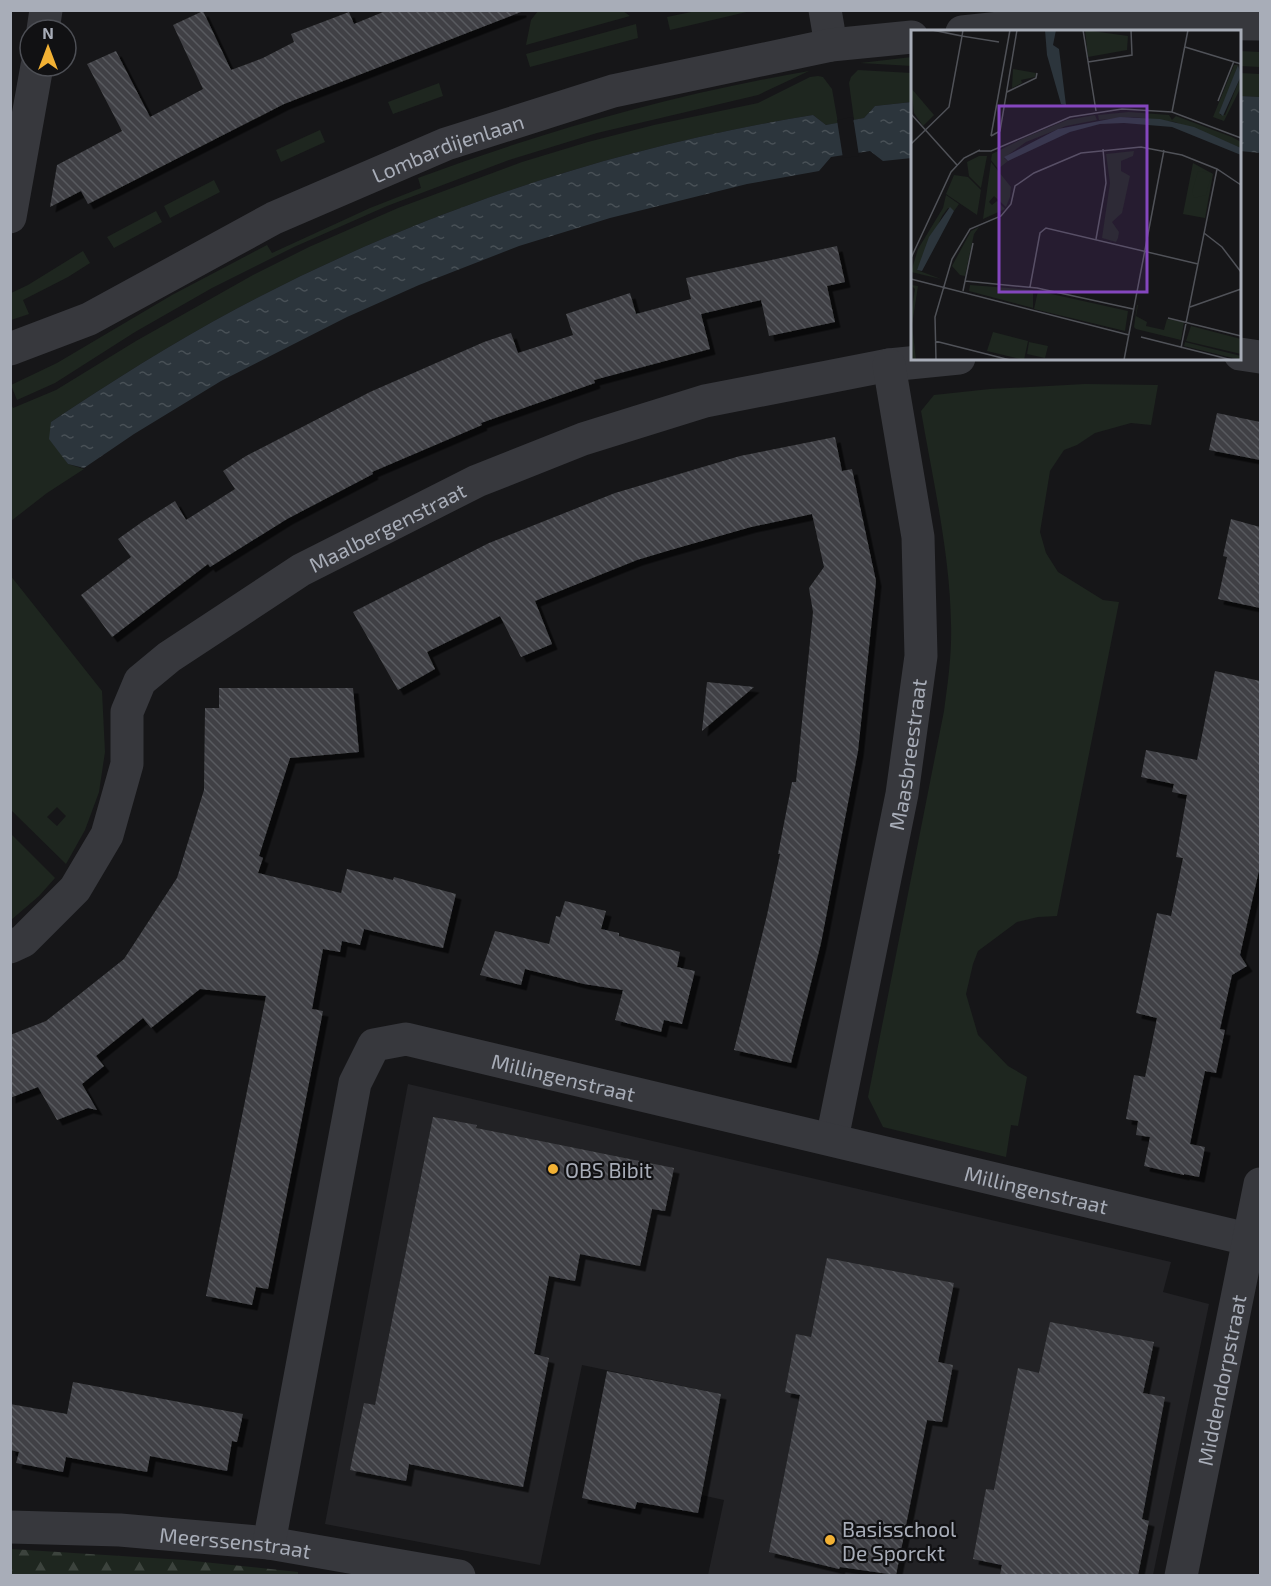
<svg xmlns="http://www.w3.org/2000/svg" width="1271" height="1586" font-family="'Exo 2',sans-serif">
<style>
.built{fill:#222225}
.green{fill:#1e261f;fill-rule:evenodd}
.forest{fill:url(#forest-firs)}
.water{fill:url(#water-ripples)}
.pier{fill:#161618}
.building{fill:url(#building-back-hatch);filter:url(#shadow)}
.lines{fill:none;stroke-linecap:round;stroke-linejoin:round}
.minor{stroke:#37383d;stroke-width:33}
.poi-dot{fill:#f2b134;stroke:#111113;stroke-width:2}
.labels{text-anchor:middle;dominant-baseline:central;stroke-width:4.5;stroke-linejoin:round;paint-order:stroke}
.street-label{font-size:21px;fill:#a8adb8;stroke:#111113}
.poi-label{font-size:21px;fill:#a8adb8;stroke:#111113;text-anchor:start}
.inset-road{fill:none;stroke:#505258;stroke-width:1.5}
.view{fill:#8446be;fill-opacity:0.15;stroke:#8446be;stroke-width:3}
.inset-edge{fill:none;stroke:#a8adb8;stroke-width:3}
</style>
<defs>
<pattern id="forest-firs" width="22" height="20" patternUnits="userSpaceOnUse" patternTransform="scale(1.5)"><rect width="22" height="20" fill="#1e261f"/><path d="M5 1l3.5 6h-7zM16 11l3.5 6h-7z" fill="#3c433d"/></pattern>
<pattern id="water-ripples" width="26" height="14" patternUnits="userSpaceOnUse" patternTransform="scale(1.5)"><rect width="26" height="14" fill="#2c353c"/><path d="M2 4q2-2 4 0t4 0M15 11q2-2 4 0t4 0" fill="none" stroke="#485056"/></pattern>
<pattern id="building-back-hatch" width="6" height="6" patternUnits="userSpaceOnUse" patternTransform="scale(1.5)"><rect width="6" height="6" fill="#404145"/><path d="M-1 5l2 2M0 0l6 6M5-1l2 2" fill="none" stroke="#595a5e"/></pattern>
<filter id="shadow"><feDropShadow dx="5.5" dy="5.5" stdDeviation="0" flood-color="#0009"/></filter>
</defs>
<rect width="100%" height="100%" fill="#161618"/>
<path class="built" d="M408,1084L1171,1262L1163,1292L1209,1304L1153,1575H708L724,1500L701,1495L721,1394L582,1365L540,1565L325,1524Z"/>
<path class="green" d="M755,10L670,30L667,17L696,11Z
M538,11H623L630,16L526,45L531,20Z
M636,24L638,38L530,67L526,54Z
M1240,51L1260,52V67L1240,66Z
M912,57V66L860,63Z
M858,70L912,73V102L875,106L864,118L854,120L849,83L851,77Z
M809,71L758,95L597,133L509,160L387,206L294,247L212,288L135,332L55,383L17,400L11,385L57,363L172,295L267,245L272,253L370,208L421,188L418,178C545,131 675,94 809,71Z
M1240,73L1260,74V97L1240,96Z
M818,76L823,77L832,89L838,123L826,125L813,115C613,147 416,213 236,309C172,343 111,382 51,422L52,441L68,464L84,469L47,493L11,521L10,402L13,408L56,390L136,341L253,275L309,247L398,208L522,162L588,142L654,125L758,103L810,77Z
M439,83L443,96L393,114L388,102Z
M320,130L325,142L281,162L276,150Z
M214,180L220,192L170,218L164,206Z
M156,211L162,222L114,248L107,237Z
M83,251L90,263L68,277L23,300L29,314L11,320V293L28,285Z
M1085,384L1158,385L1151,425L1131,423L1095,433L1077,445L1064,450L1050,471L1040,532L1046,553L1058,572L1103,600L1119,602L1057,916L1038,917L1017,922L978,951L973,964L966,994L978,1035L1008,1066L1027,1077L1018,1126L1011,1125L1006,1157L883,1127L868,1097L944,711C948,682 952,653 951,624C950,554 933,480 921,411L934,395L990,389Z
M10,575L102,691L105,752L99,792L85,830L66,864L11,810ZM57,807L66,816L57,826L47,817Z
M11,834L55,878L39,896L11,920Z"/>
<path class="forest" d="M11,1549L184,1560L298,1572V1576L11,1575Z"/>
<path class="water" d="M1240,96L1260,97V153L1240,151Z
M912,102V158L883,161L870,151L831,157L819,171L747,184L610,218L519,246L419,285L347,317L221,381L134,434L84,468L68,464L49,439L51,422C111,382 172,343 236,309C416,213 613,147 813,115L826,125L864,118L875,106Z"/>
<path class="pier" d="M853,117L859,156L843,158L837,120Z"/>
<path class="building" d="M388,10H521V12L284,104L88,204L81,191L50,207L57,165L122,131L87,64L116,51L150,117L203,89L173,25L203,11L231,70L263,58L294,42L291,34L349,12L354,24Z
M837,246L845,282L827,286L835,322L769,336L761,300L701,314L710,349L594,380L595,383L481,423L482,425L372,472L373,474L287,519L210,567L208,564L112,637L81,595L131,557L118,539L142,522L175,501L186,520L235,489L223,471L246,456L370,392L484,342L511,333L518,353L573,335L566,314L630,293L636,314L691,299L686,278Z
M1217,413L1260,422V460L1209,450Z
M835,437L842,471L852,469L876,581L858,751L821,943L791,1063L734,1050L767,915L780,854H778L792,782H796L813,612L809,588L824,567L812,514L751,527L667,551L637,560L535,601L552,644L521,657L500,616L427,652L435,669L398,690L353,612L489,543L615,493L740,456Z
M1231,519L1260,527V608L1218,599L1227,557L1223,556Z
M1215,671L1260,681V866L1240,955L1247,966L1232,975L1220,1029L1225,1030L1216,1073L1205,1071L1190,1144L1205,1147L1199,1177L1184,1174V1175L1144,1166L1150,1137L1136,1135L1138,1121L1126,1119L1134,1075L1145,1077L1157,1018L1136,1013L1157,913L1171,916L1183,858L1176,857L1187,795L1172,792L1174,784L1141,777L1146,750L1197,760Z
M707,682L754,687L702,731Z
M219,688H353L359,752L290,758L259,856L263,858L258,873L341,893L347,869L393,880L394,877L456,894L443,948L364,929L360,945L342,941L340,952L323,949L312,1009L323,1011L300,1129L268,1289L256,1287L252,1305L206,1296L266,996L200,989L151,1028L143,1018L96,1056L104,1066L82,1084L97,1110L88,1108L57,1120L38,1087L10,1098V1035L46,1021L124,959L177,878L204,790L205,708H219Z
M565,901L606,911L601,929L619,933V936L680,952L677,967L695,971L682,1024L664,1020L661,1032L615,1020L623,990L584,984L525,969L521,985L480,975L495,931L549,944L556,916L560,917Z
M433,1117L477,1125L476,1128L674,1168L665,1211L652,1209L640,1266L580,1254L575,1281L549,1276L534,1354L549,1358L523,1487L409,1464L406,1481L350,1470L364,1403L375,1405Z
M827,1258L954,1283L938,1362L953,1365L942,1422L927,1420L896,1575L840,1567L839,1569L769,1552L800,1395L785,1392L796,1334L811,1337Z
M1050,1322L1154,1342L1143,1393L1165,1397L1142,1519L1149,1521L1138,1575H1000L1002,1565L973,1559L986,1489L994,1490L1018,1368L1039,1373Z
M607,1371L721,1394L698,1513L637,1502L635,1509L582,1498Z
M73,1382L243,1414L237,1442L232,1441L227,1471L150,1456L147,1472L66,1457L63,1472L16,1463L19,1452L10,1450V1404L67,1414Z"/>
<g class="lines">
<g class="minor">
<path d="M825,10L831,45"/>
<path d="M43,30L46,10"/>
<path d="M962,32L1055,22L1260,24"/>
<path d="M10,217L37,66"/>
<path id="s1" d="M10,349L89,319L274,218L446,144L613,91L831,45L912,37"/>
<path d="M1240,354L1260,357"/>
<path id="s2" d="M10,947L23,941L75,889L107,835L127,764V712L140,681L169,657L301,570L477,481L583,439L705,401L889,365L959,358"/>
<path id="s3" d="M832,1139L902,794L921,656L918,537L889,365"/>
<path id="s4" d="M10,1527L120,1530L269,1543L459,1576"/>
<path id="s5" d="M269,1543L355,1083L374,1045L406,1039L1260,1242"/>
<path id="s6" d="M1181,1576L1260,1184"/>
</g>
</g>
<g class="poi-dot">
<circle cx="553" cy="1169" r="6"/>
<circle cx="830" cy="1540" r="6"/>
</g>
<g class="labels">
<g class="street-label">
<text stroke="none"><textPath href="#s1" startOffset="483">Lombardijenlaan</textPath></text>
<text stroke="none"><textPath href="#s2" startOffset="602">Maalbergenstraat</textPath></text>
<text stroke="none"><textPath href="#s3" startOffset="392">Maasbreestraat</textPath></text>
<text stroke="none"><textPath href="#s5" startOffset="705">Millingenstraat</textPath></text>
<text stroke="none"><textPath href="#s5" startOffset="1191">Millingenstraat</textPath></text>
<text stroke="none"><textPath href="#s6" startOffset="200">Middendorpstraat</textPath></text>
<text stroke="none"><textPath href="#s4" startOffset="226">Meerssenstraat</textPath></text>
</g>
<g class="poi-label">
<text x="565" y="1169">OBS Bibit</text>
<text x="842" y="1528">Basisschool<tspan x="842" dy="24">De Sporckt</tspan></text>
</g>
</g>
<g transform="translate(911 30)">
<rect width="330" height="330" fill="#161618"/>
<path d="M174,0L217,6L216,20L177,27ZM323,35H327L309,85H314L330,46V57L313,91L302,87ZM102,39L125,43L124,47L110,50L111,53L101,58ZM0,58L23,85L12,96L3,83ZM218,82L258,85L261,90L265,86L321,107L330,112V118L264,92L222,87L188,90L187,85ZM184,85L186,90L155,96L115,112L93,128L97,131L87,139L80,130L81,124L113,108L156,90ZM223,121L222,126L210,131V141L219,146L211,183L201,192L208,202L207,208L205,212L191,208L199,153L195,124ZM68,126H76L70,158L58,146L56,132ZM80,132L100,157L99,167L95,177L83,166L78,172L81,175L86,171L94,179L72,189ZM282,133L302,144L294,188L272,184ZM43,145L57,147L70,160L66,185L35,164ZM35,165L48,174L43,181L37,178L31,186L6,240L30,249L0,242L7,219L32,178ZM68,197L63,204L54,246L49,245L41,236L60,201ZM0,255L7,256L1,295L5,330H1L0,319V283L4,259ZM226,275H227L225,286L236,292L235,296L253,300L256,289L273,292L270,310L225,299L223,297ZM280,296L330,309V324L275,311ZM82,302L117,311L113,330L76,321ZM118,312L137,316L134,328L143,330L116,324ZM274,312L330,326V330L273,316Z" fill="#1e261f"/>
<path d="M59,255L122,260V278L58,261ZM127,261L217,281L214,301L123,279Z" fill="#1e261f"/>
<path d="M287,141L301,143L295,165L283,168L281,162Z" fill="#1e261f"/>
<path d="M134,0H145L142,15L148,19L155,75L150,74L136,25ZM327,35L330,46L312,86L308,83ZM209,87L249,89L283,97L330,118V125L261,97L213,93L189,94L159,102L97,131L93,127L147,99ZM39,177L43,181L11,241L6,240L18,207Z" fill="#2c353c"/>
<path class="inset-road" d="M21,0L51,6L52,0M172,0L185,81M274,17L330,34M177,32L221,25L220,0M96,62L125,48L126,43M307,71L323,31M261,82L277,0M0,84L46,135M80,106L89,101L106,0M80,106L99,0M0,114L38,77L51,6L88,12M67,121H80L159,87L211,79L261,82L330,108M293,203L311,217L330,242M185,209L195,153L192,119M0,228L40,142L53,128L69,120M0,249L218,305M54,251L126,258L222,279M119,257L129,203L135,198L287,234M52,261L62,213M279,277L330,259M257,288L330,306M230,307L321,330M24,311L99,330M270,318L306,139M25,330L24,287L41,229L59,199L90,186L100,174L104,156L123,143L170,123L230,117L271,125L306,139L330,155M213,330L253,120"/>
<path class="view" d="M88,76H236V262H88Z"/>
<rect width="330" height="330" class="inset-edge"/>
</g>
<rect width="1271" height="1586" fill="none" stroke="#a8adb8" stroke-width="24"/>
<g transform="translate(48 48)"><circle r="28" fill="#111113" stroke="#4d4f55" stroke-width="1.5"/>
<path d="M0-4.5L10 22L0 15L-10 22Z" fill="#f2b134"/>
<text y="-9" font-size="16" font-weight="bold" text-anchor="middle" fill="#a8adb8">N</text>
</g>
</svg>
